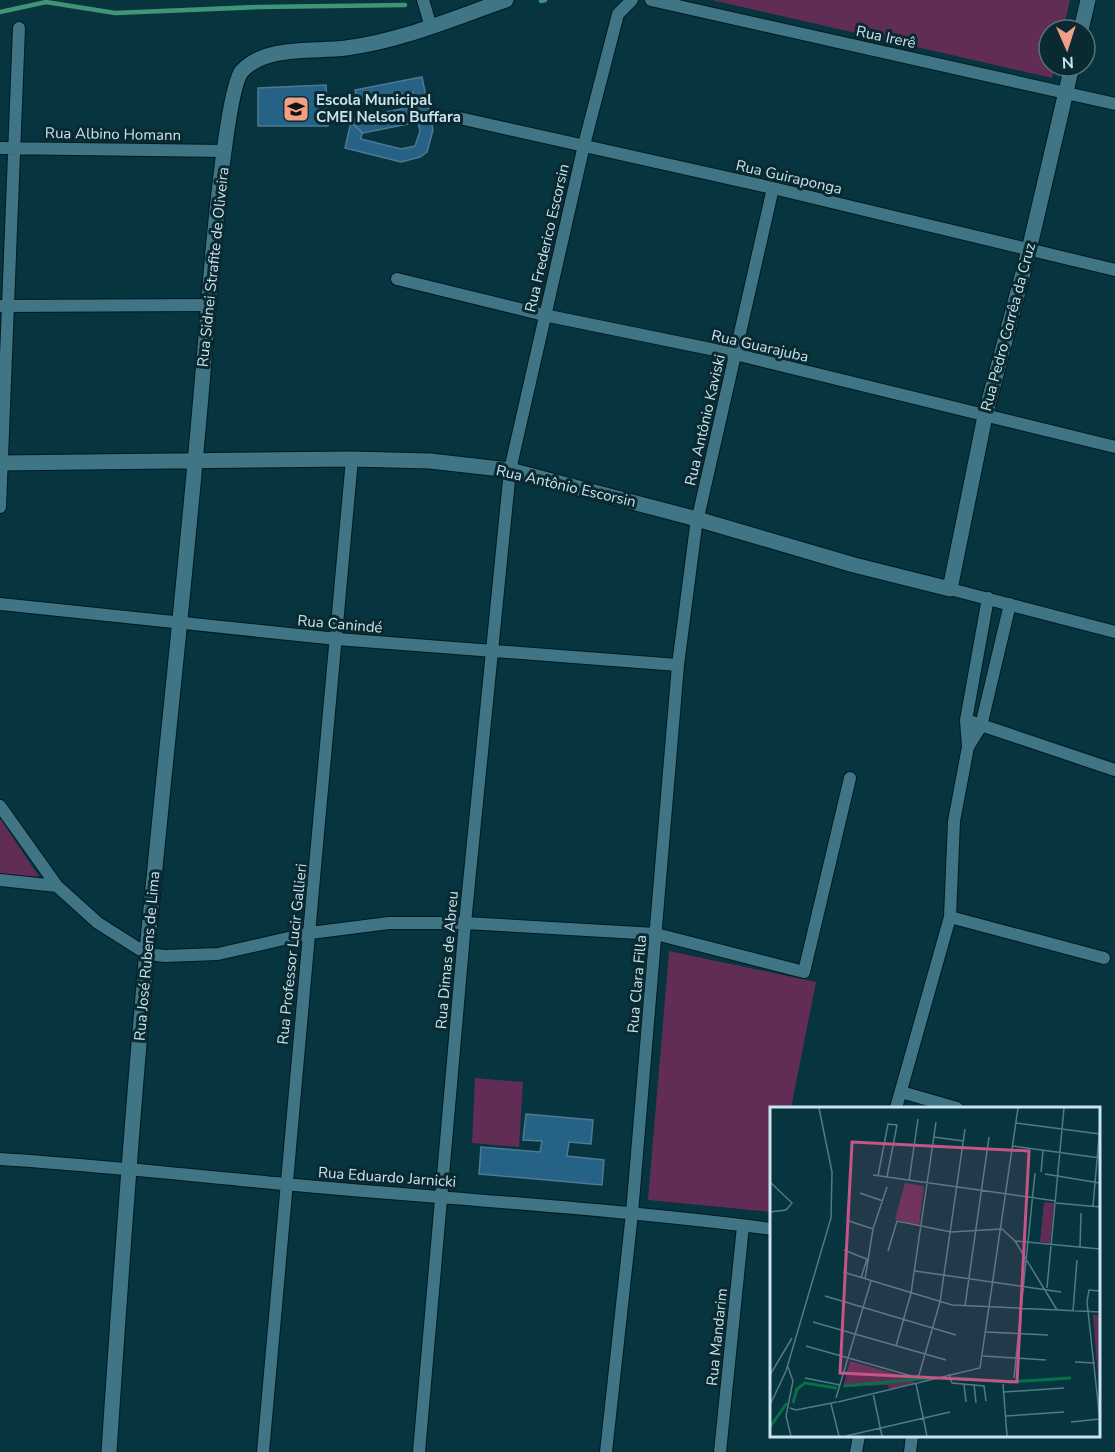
<svg xmlns="http://www.w3.org/2000/svg" width="1115" height="1452" font-family="'Nunito Sans',sans-serif">
<style>
.green{fill:#622d55}
.lines{fill:none;stroke-linecap:round;stroke-linejoin:round}
.stream{stroke:#409478;stroke-width:4.5}
.building{fill:#256286;stroke:#4f7893;stroke-width:1.5}
.minor-casing{stroke:#001a21;stroke-width:14}
.tertiary-casing{stroke:#001a21;stroke-width:17}
.minor{stroke:#3f7584;stroke-width:12}
.tertiary{stroke:#3f7584;stroke-width:15}
.labels{text-anchor:middle;dominant-baseline:central;stroke-width:6;stroke-linejoin:round;paint-order:stroke}
.street-label{font-size:15px;fill:#c9e4ec;stroke:#0b2930}
.poi-label{font-size:15px;font-weight:bold;fill:#c9e4ec;stroke:#0b2930;text-anchor:start}
.inset-river{fill:none;stroke:#057246;stroke-width:3}
.inset-road{fill:none;stroke:#547a84;stroke-width:1.5}
.view{fill:#c45586;fill-opacity:0.15;stroke:#c45586;stroke-width:3}
.inset-edge{fill:none;stroke:#c9e4ec;stroke-width:3}
</style>
<rect width="100%" height="100%" fill="#06343f"/>
<path class="green" d="M712,0H1070L1063,30H1049V66H1055L1052,78Z
M0,818L40,878L0,875Z
M669,951L816,982L791,1108H772L771,1212L648,1200Z
M475,1078L523,1082L519,1147L472,1143Z"/>
<g class="lines">
<path class="stream" d="M541,1L545,0
M0,12L46,2L115,13L259,7L405,5"/>
</g>
<path class="building" d="M422,77L433,130L427,152L420,157L401,162L345,148L351,122L362,133L361,139L401,149L415,146L420,131L418,122L363,133L349,120L415,106L413,92L358,103L355,90Z
M326,85L328,126H258V88Z
M526,1114L593,1120L591,1144L569,1142L567,1156L604,1160L602,1185L479,1174L481,1147L540,1152L542,1141L523,1140Z"/>
<g class="lines">
<defs>
<path id="minor" d="M423,0L431,27
M651,0L1115,104
M455,117L773,188L1115,270
M0,148L225,151
M397,279L544,315L735,354L1115,447
M2,306L208,305
M0,507L19,28
M950,589L1115,632
M0,604L337,639L678,665
M966,720L1115,770
M968,747L981,726L1010,604
M0,806L57,886L98,923L147,954L165,956L218,954L310,933L389,923H465L656,934L804,972L850,778
M0,880L57,886
M950,917L1104,958
M901,1092L957,1108
M896,1108L950,917L954,821L968,747L966,720L988,598
M0,1159C95,1165 189,1175 284,1184C447,1199 610,1208 772,1229
M263,1452C290,1121 323,790 352,459
M419,1452L465,923L510,470L584,145L618,14L632,0
M606,1452L632,1213L678,665L696,526L773,188
M720,1452L743,1226
M856,1452L859,1436
M910,1452L912,1436"/>
<path id="tertiary" d="M1081,30L1088,0
M0,463L352,459L430,461L510,470L697,519L854,565L950,589L985,416L1029,250L1072,66
M109,1452C120,1285 132,1118 147,951C166,746 190,541 206,335C209,296 225,90 242,71C266,45 314,52 346,48C401,41 454,18 506,0"/>
</defs>
<use href="#minor" class="minor-casing"/>
<use href="#tertiary" class="tertiary-casing"/>
<use href="#minor" class="minor"/>
<use href="#tertiary" class="tertiary"/>
</g>
<defs>
<symbol id="school-square" viewBox="-11 -11 22 22"><rect x="-9" y="-9" width="18" height="18" rx="4" fill="#f39f85" stroke="#0b2930"/><path d="M0-5L7-2L0 1L-7-2ZM-4 1L0 2.5L4 1V4Q0 6-4 4Z" fill="#111"/></symbol>
</defs>
<g fill-rule="evenodd">
<use href="#school-square" x="281" y="94" width="30" height="30"/>
</g>
<g class="labels">
<g class="street-label">
<text transform="translate(886 37) rotate(12)">Rua Irerê</text>
<text transform="translate(113 134) rotate(1)">Rua Albino Homann</text>
<text transform="translate(789 177) rotate(13)">Rua Guiraponga</text>
<text transform="translate(547 238) rotate(-77)">Rua Frederico Escorsin</text>
<text transform="translate(213 267) rotate(-84)">Rua Sidnei Strafite de Oliveira</text>
<text transform="translate(1008 327) rotate(-75)">Rua Pedro Corrêa da Cruz</text>
<text transform="translate(760 346) rotate(13)">Rua Guarajuba</text>
<text transform="translate(705 420) rotate(-77)">Rua Antônio Kaviski</text>
<text transform="translate(566 486) rotate(13)">Rua Antônio Escorsin</text>
<text transform="translate(340 624) rotate(5)">Rua Canindé</text>
<text transform="translate(292 954) rotate(-84)">Rua Professor Lucir Gallieri</text>
<text transform="translate(147 956) rotate(-85)">Rua José Rubens de Lima</text>
<text transform="translate(447 960) rotate(-85)">Rua Dimas de Abreu</text>
<text transform="translate(637 984) rotate(-85)">Rua Clara Filla</text>
<text transform="translate(387 1177) rotate(4)">Rua Eduardo Jarnicki</text>
<text transform="translate(717 1337) rotate(-84)">Rua Mandarim</text>
</g>
<g class="poi-label">
<text x="316" y="100">Escola Municipal<tspan x="316" dy="17">CMEI Nelson Buffara</tspan></text>
</g>
</g>
<g transform="translate(770 1107)">
<rect width="330" height="330" fill="#06343f"/>
<path d="M135,76L154,79L149,119L125,112ZM274,95L284,96L280,136L270,135ZM323,208H330V297ZM80,254L143,272L145,276L119,282L118,278L73,280Z" fill="#622d55"/>
<path class="inset-river" d="M183,271L240,275L301,271M74,279L161,271M23,296L27,282L35,276L67,281M0,320L17,296"/>
<path class="inset-road" d="M246,16L330,27M164,30L193,34M243,39L330,51M271,65L273,44M275,67L330,76M103,68L286,94M108,69L118,17L127,18L117,70M139,74L148,12M0,75L22,96L16,103L0,105M90,86L113,94M286,96L330,100M323,99L330,18M79,114L103,122M245,134L330,142M310,140L311,106M74,143L99,153M118,144L127,114L181,125L232,122L245,134L287,203M145,164L291,185M73,165L182,198L330,205M91,171L97,152M95,172L103,122L117,80M277,181L294,1M330,184L319,183L317,195L330,314M55,189L186,228M195,199L219,30M303,204L307,153M43,215L176,253M216,225L278,228M36,239L145,270L149,268L170,195L195,22M126,239L141,186L166,15M213,249L276,253M305,255L325,256M18,260L23,274L16,309L21,329M179,267L182,276L214,279L216,294M0,268L22,231M35,271L70,278M244,271L265,66M146,277L157,329M194,277L196,295M204,277L206,296M233,277L237,329M234,285L294,281M103,286L112,329M66,291L101,174M68,295L210,261L248,1M61,297L69,329M0,298L16,264L61,111L62,65L49,1M20,301L26,303L67,295M236,309L294,305M301,315L330,312M76,329L180,305"/>
<path class="view" d="M82,35L259,44L247,275L70,266Z"/>
<rect width="330" height="330" class="inset-edge"/>
</g>
<g transform="translate(1067 48) rotate(177)"><circle r="28" fill="#0b2930" stroke="#57747b" stroke-width="1.5"/>
<path d="M0-4.5L10 22L0 15L-10 22Z" fill="#f39f85"/>
<text y="-9" font-size="16" font-weight="bold" text-anchor="middle" fill="#c9e4ec">N</text>
</g>
</svg>
